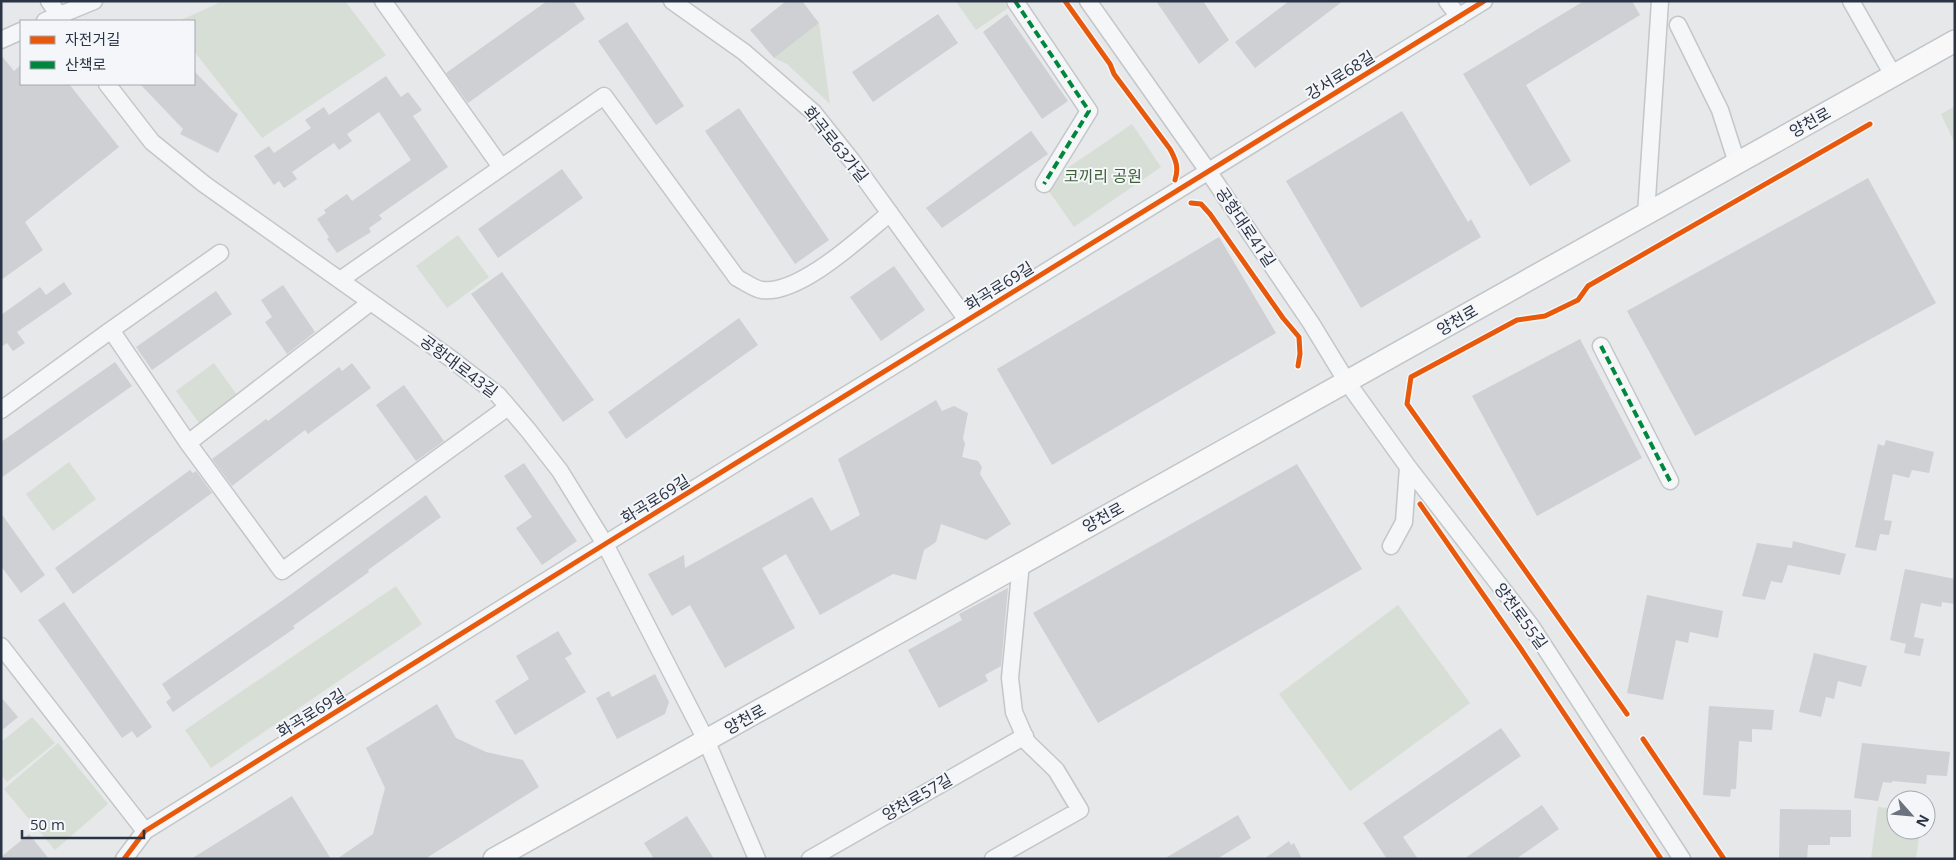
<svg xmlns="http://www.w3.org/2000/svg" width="1956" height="860" font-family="'Open Sans','Noto Sans KR',sans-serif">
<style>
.green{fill:#d6ded6}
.building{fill:#ced0d3}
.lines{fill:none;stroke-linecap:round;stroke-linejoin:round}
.minor-casing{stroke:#c4c6c8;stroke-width:19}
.major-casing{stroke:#c2c5c8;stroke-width:24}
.minor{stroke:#f5f6f7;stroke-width:16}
.major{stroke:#f8f8f8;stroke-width:21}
.quiet{stroke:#00873e;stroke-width:4;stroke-dasharray:8 4;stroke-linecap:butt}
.cycleway-casing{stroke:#f4f6f9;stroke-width:8}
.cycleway{stroke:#e8590c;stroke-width:5}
.labels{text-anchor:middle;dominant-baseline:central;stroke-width:4;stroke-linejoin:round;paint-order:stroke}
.street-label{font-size:16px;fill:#2b3445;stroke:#f4f6f9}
.park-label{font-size:16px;fill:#3f6138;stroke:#f4f6f9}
</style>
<rect width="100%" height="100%" fill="#e6e8ea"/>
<path class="green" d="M223,1H345L386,55L262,138L194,51V21H179Z
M959,1H1003L1008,8L976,30L957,3Z
M819,23L830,104L787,64L774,58Z
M1955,106V144L1941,114Z
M1132,124L1161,167L1074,227L1044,184Z
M458,235L489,277L447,308L416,266Z
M214,363L237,395L199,423L176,391Z
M69,462L96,499L53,531L26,494Z
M396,586L422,624L211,768L185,730Z
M1398,605L1470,703L1350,791L1279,694Z
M32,717L55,743L7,782L1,775V742Z
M58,743L108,804L55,850L4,789Z
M1878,807L1896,809V830H1920L1916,859H1871Z"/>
<path class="building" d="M547,1H573L585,19L468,103L446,73Z
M786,1H802L819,23L774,58L750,30Z
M1156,1H1203L1229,40L1199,64Z
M1289,1H1343L1255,68L1235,42Z
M1584,1H1632L1640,15L1526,85L1571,161L1530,186L1463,74Z
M938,14L958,43L873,102L852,72Z
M1007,14L1068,101L1042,119L983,32Z
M627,22L684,106L656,125L598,41Z
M1,55L14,71L21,65V84H69L119,147L25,222L43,250L1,280Z
M194,71L232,110L238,114L218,153L180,134L183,129L140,84H194Z
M386,76L401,97L408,92L422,110L413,116L448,167L379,215L382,219L369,228L371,232L337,253L327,239L329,237L317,219L326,213L324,210L347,194L352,201L411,160L379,112L347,134L352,141L339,150L334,143L292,172L297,179L284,188L279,181L274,185L254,156L269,146L274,153L311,128L305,120L324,107L329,115Z
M739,108L829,240L795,264L705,131Z
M1402,111L1468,222L1471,219L1481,237L1361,308L1286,181Z
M1031,131L1048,154L942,228L926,208Z
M562,169L583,198L498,258L478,229Z
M1868,178L1936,303L1695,436L1627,311Z
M1219,237L1276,333L1052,465L997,369Z
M894,266L925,310L881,341L850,297Z
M502,272L594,400L563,422L471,294Z
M64,282L72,294L17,332L25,343L13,351L7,343L1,347V315L40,287L46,295Z
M283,285L315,332L287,354L265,322L272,317L261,300Z
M216,291L232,314L152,370L136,347Z
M739,318L758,345L626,439L608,412Z
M1580,339L1642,458L1537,516L1472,396Z
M115,362L132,386L1,478V442Z
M352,363L371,388L308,434L305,430L232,486L212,459L266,419L268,421L339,367L342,371Z
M404,385L444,441L416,461L376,405Z
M936,400L942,411L954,406L968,413L963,438L965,444L962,457L978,461L982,467L980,474L1011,524L986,540L941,524L936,542L924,550L916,580L893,574L820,615L786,554L762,568L795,628L725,668L690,605L672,616L648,574L684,555L685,568L812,497L831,531L860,515L838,459Z
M1886,440L1934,452L1929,473L1912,470L1909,478L1893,474L1884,520L1892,521L1889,535L1880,534L1876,551L1855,547L1878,444L1884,446Z
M524,463L577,541L542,565L516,528L532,517L504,476Z
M1297,464L1362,569L1098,723L1033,613Z
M190,470L193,473L196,471L212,493L73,594L55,568Z
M426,495L441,517L368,570L369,572L293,626L295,628L173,712L166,702L171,698L162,684L286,598Z
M1,513L45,575L21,593L1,566Z
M1793,541L1846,554L1840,575L1788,565L1782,583L1771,581L1765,600L1742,596L1757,543L1792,548Z
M1905,569L1955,579V604L1942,602L1941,607L1921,603L1914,637L1924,639L1920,656L1904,653L1906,644L1890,640Z
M1008,588L1001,666L985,675L988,681L939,708L908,650L962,620L959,614Z
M1647,595L1723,611L1718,638L1690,632L1688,643L1676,640L1663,700L1627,693Z
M64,602L152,727L137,738L132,731L122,738L38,620Z
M558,631L572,654L565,658L586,692L515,735L495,701L529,679L516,656Z
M1814,653L1867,666L1861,687L1838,681L1834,699L1826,697L1821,717L1799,712Z
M655,674L669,702L665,714L617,739L596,698L609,691L612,697Z
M1,697L18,717L1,731Z
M437,704L456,738L486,752L523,760L539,787L425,859H337L373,834L385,788L366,748Z
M1709,706L1774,710L1772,730L1752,729V742L1739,741L1736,789H1731L1730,797L1703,795Z
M1501,728L1521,756L1403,837L1418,859H1387L1363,823Z
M1862,743L1950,752L1947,776L1927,775L1926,784L1892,781V783L1883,782L1878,801L1854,798Z
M292,796L331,859H191Z
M1542,805L1559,829L1516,859H1464Z
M1780,809L1851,810V837H1830V845H1808L1807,859H1779Z
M1238,815L1251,838L1217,859H1164Z
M687,816L714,859H654L644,843Z
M29,834L49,859H1V857Z
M1289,841L1291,845L1294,843L1302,859H1264Z"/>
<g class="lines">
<defs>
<path id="minor" d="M49,1L63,21
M383,1L501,167
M672,1L744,52L813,112L852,161L967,320
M1015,1L1089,111L1044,184
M1088,1L1208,171L1311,323L1347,382L1408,467L1531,626L1682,859
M1447,1L1459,17
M1851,1L1893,75
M45,21L94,1
M1678,25L1720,110L1737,163
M1,40L21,31
M107,84L152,142L204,184L450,358L498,395L528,430L560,471L605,544L706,740L757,859
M1646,214L1660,1
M340,280L604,96L737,278C744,281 754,289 762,290C800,295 862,236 890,213
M111,330L220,253
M1601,346L1670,481
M1,410L111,330L188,443L282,571L508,407
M188,443L371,302
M1391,546L1404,522L1408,467
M1,646L145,831
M124,859L145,831L605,544L1484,1
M810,859L1025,736
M993,859L1080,810L1056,770L1027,742L1014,712L1010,678L1021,563"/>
<path id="major" d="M494,859L1955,41"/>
</defs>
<use href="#minor" class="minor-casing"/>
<use href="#major" class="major-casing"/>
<use href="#minor" class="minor"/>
<use href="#major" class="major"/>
<path class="quiet" d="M1015,1L1089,111L1044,184
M1601,346L1670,481"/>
<defs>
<path id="cycleway" d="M1065,1L1110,64L1114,74L1170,149C1176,160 1179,168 1175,180
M1191,203L1201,204L1210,214L1283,318L1299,337L1300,354L1298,366
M1420,504L1521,649L1661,859
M1627,714L1407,404L1411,377L1517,320L1545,316L1578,300L1588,286L1870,124
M1643,739L1724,859
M124,859L145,831L605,544L1484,1"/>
</defs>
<use href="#cycleway" class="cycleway-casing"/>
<use href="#cycleway" class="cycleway"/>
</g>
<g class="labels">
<g class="street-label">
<text transform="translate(1340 75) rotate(-32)">강서로68길</text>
<text transform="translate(1810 122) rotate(-29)">양천로</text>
<text transform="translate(836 144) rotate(51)">화곡로63가길</text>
<text transform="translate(1246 227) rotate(56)">공항대로41길</text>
<text transform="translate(999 286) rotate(-32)">화곡로69길</text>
<text transform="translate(1457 320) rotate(-30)">양천로</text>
<text transform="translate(459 366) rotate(37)">공항대로43길</text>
<text transform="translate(655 499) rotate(-32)">화곡로69길</text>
<text transform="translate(1103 517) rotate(-29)">양천로</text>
<text transform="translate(1521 616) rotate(54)">양천로55길</text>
<text transform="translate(311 713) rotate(-32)">화곡로69길</text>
<text transform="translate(745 719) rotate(-29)">양천로</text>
<text transform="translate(917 797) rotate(-30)">양천로57길</text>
</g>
<g class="park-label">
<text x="1103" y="176">코끼리 공원</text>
</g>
</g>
<rect width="1956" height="860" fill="none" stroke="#2b3445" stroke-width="5"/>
<rect x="20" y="20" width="175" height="65" fill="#f4f6f9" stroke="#a4a8b1"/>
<rect x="30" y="36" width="25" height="8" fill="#e8590c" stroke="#a4a8b1"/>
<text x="65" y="45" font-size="15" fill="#2b3445">자전거길</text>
<rect x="30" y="61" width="25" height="8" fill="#00873e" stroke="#a4a8b1"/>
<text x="65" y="70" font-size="15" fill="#2b3445">산책로</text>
<g transform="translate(1911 815) rotate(117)"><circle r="24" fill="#f4f6f9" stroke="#a4a8b1"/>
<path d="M0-4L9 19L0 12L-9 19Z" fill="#6c737f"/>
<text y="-8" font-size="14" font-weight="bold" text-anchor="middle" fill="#2b3445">N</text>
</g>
<path d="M22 830v8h122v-8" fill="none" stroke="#2b3445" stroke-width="2.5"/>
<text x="30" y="830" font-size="15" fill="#2b3445" stroke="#f4f6f9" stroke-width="4" paint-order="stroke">50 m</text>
</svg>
